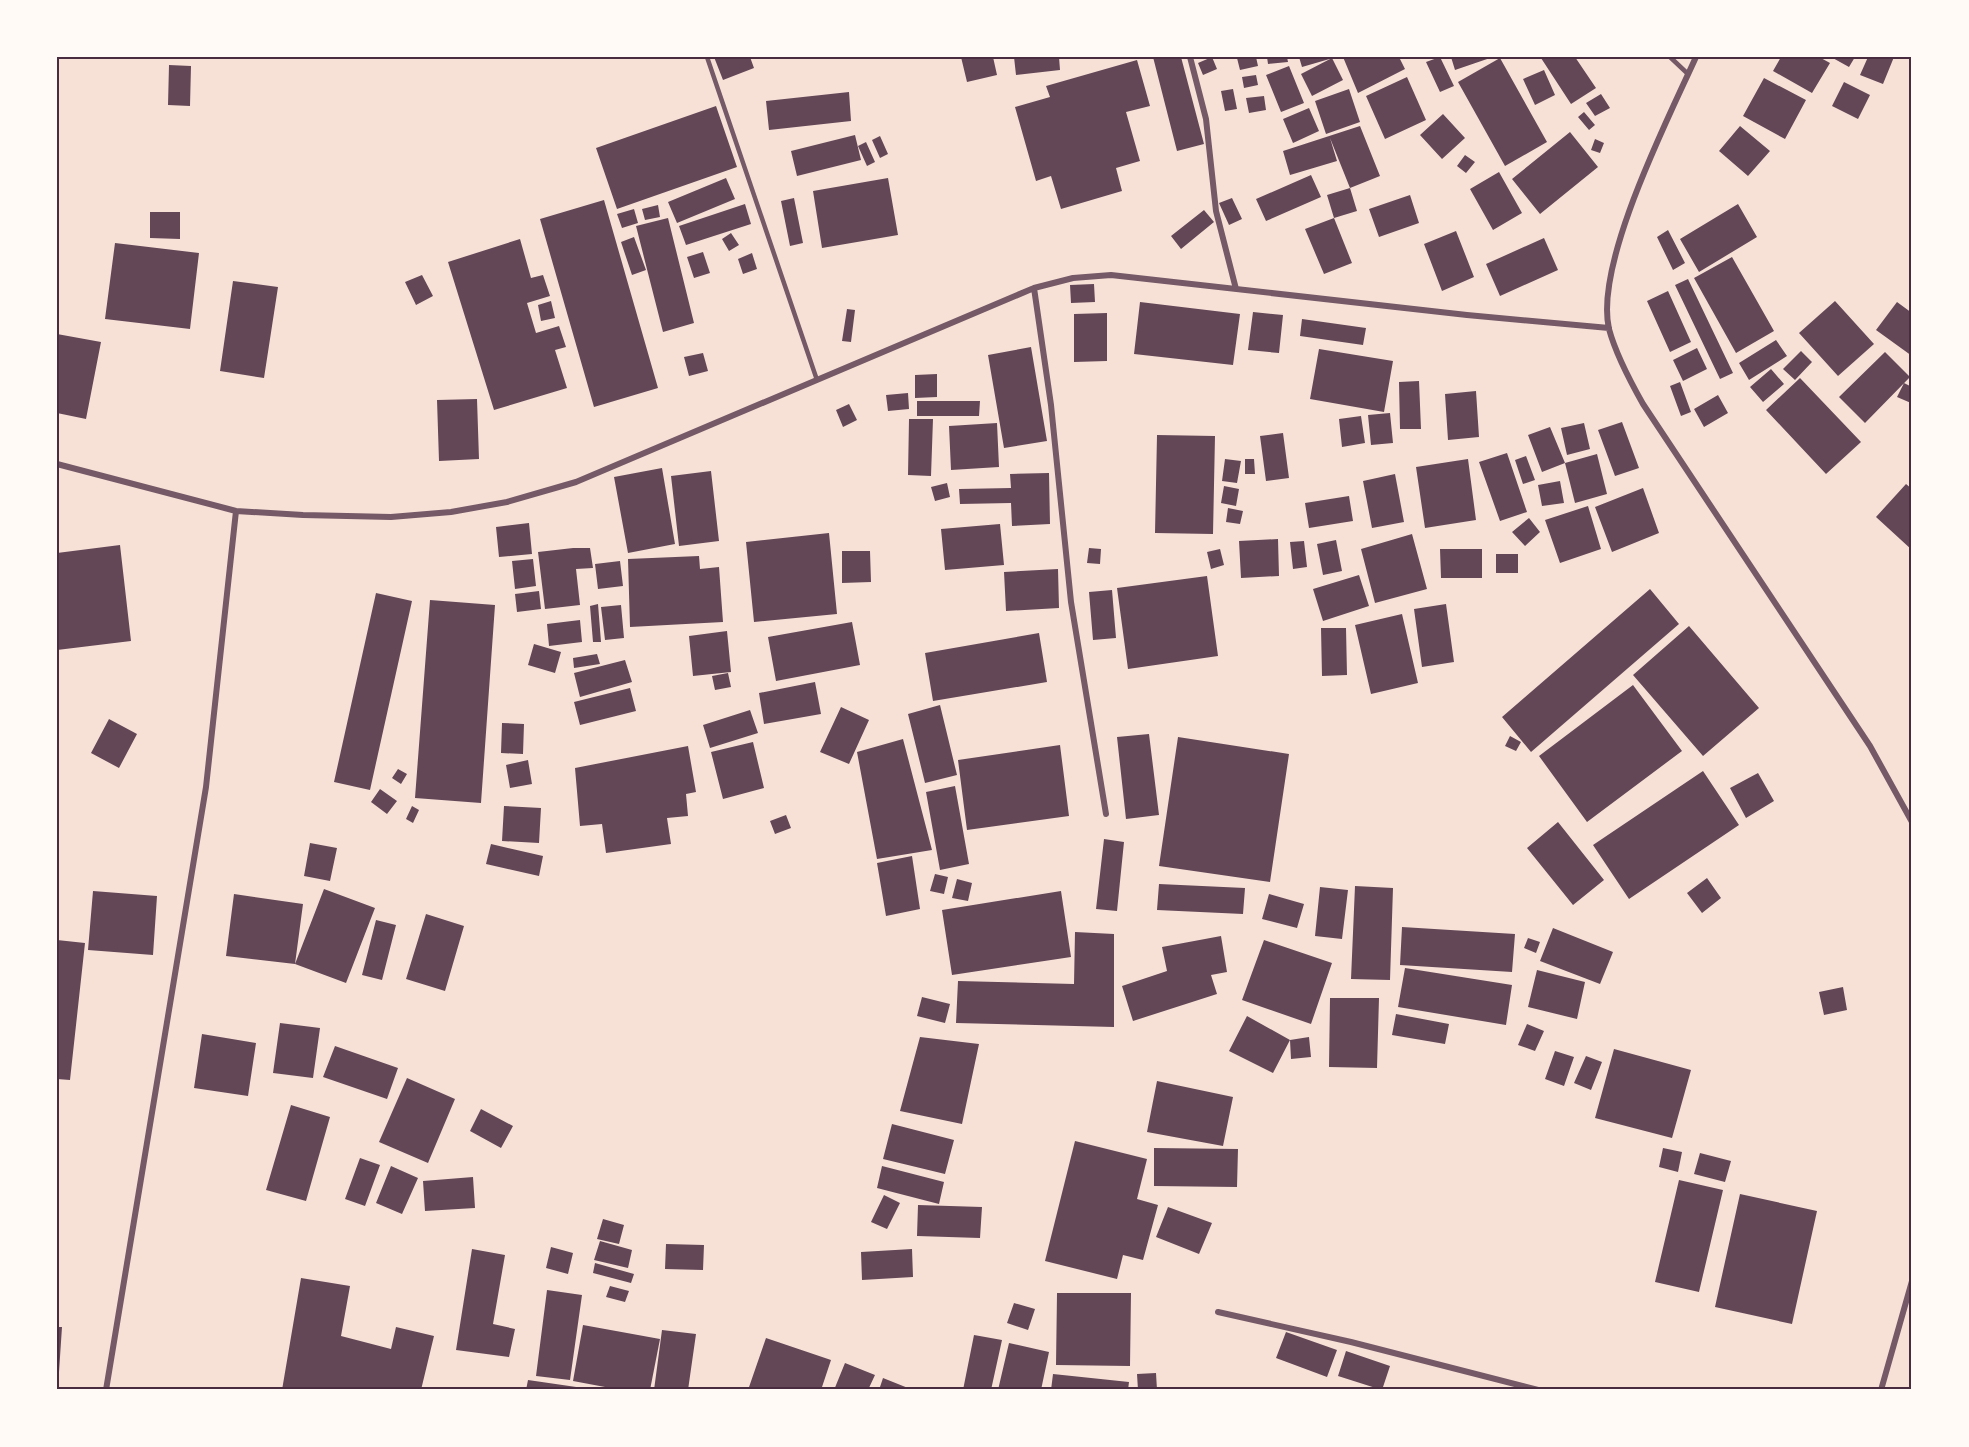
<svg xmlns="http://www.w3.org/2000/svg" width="1969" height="1447" font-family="'Space Grotesk',sans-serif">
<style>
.building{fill:#644757}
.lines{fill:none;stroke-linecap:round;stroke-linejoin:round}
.service{stroke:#755966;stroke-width:4.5}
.minor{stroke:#755966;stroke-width:6}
.neatline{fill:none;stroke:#4a2c40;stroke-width:2}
</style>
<rect width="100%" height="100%" fill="#f7e1d7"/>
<path class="building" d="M714,57H750L754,68L723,80Z
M961,57H993L997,75L967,82Z
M1014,57H1059L1060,70L1016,75Z
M1153,57H1181L1204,144L1177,151Z
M1212,57L1217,69L1203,75L1198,63Z
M1256,57L1258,66L1240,70L1237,58Z
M1267,57H1287L1288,62L1268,64Z
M1299,57H1333V58L1302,67Z
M1343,57H1399L1405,69L1358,93Z
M1440,57L1454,86L1440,92L1426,62Z
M1451,57H1493L1455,70Z
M1543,57H1575L1596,88L1571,104L1541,58Z
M1781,57H1819L1830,63L1812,93L1773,71Z
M1831,57H1855L1849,67Z
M1868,57H1894L1883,84L1860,75Z
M1332,58L1343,80L1312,96L1301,74Z
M1500,58L1547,142L1505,166L1458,82Z
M1137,60L1150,106L1126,112L1140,161L1116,168L1122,191L1061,209L1051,176L1036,181L1015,107L1050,97L1046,86Z
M169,65L191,66L190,106L168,105Z
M1289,66L1304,103L1281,112L1266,75Z
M1544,70L1555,95L1535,105L1523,79Z
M1256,75L1258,85L1244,88L1242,77Z
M1407,77L1426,120L1385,139L1366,96Z
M1764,78L1806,100L1785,139L1743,116Z
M1844,82L1870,95L1858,119L1832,106Z
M1233,89L1237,109L1225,111L1221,91Z
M1349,89L1360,122L1326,134L1315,101Z
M849,92L851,121L769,130L766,101Z
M1601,94L1610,108L1595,116L1586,103Z
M1264,96L1266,110L1249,113L1246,98Z
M716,106L737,167L617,209L596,148Z
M1309,108L1319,131L1293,143L1283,119Z
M1584,112L1595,125L1589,130L1578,117Z
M1443,114L1465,138L1442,159L1420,135Z
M1360,126L1380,176L1350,188L1330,138L1337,161L1290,175L1283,151Z
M1740,126L1770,151L1748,176L1719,151Z
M1570,132L1598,167L1540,214L1512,179Z
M855,135L861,160L797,176L791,151Z
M880,136L888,154L880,158L872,140Z
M1595,139L1604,143L1600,153L1591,150Z
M866,142L875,162L867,166L858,146Z
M1465,155L1475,162L1466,173L1457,166Z
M1499,172L1522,213L1493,230L1470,189Z
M1311,175L1321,197L1266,221L1256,199Z
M726,178L735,199L677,223L668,202Z
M888,178L898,235L822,248L813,191Z
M1350,188L1357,211L1334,218L1352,263L1324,274L1305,229L1334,218L1327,195Z
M1410,195L1419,223L1379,237L1369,209Z
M794,198L803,243L790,246L781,201Z
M1232,198L1242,219L1229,225L1219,203Z
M604,200L658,388L594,407L540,219Z
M745,204L751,224L686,245L679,226Z
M1738,204L1757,237L1699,272L1680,239Z
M658,205L660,217L645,220L642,209Z
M634,209L638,223L622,228L617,214Z
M1204,210L1214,222L1181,249L1171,236Z
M150,212H180V239L150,238Z
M668,218L694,323L663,332L636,226Z
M1668,230L1685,263L1673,270L1657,237Z
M1456,231L1474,277L1442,291L1424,244Z
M731,233L739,245L729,251L722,239Z
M634,237L646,270L632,275L621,242Z
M1544,238L1558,270L1500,296L1486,264Z
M520,239L531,278L543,275L550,296L527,303L536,333L559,326L566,347L555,350L567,388L494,410L448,262Z
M115,243L199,253L190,329L105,319Z
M703,252L710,273L694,278L687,257Z
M752,253L757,269L743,274L738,259Z
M1732,257L1774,331L1736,353L1694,278Z
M422,275L433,296L416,305L405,282Z
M1688,279L1733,373L1720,379L1675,285Z
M233,281L278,287L264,378L220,371Z
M1094,284L1095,302L1071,303L1070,285Z
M1668,291L1691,342L1670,352L1647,301Z
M551,301L555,318L541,321L538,305Z
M1835,301L1874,344L1838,376L1799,333Z
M1140,302L1240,314L1233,365L1134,354Z
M1897,302L1912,313V356L1876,330Z
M847,309L855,310L851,342L842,341Z
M1253,312L1283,315L1279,353L1248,350Z
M1107,313V361L1074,362V314Z
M1302,319L1366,328L1363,345L1300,336Z
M57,334L101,342L86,419L57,413Z
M1776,340L1787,356L1749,380L1739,363Z
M1031,347L1047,441L1004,448L988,355Z
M1697,348L1707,369L1683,381L1673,360Z
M1319,349L1393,361L1384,412L1310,399Z
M1801,351L1812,362L1795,380L1783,369Z
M1885,352L1910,377L1865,423L1839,397Z
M703,353L708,371L689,376L684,357Z
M1771,369L1784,384L1763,402L1750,387Z
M937,374V397L915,398V375Z
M1800,378L1861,442L1826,474L1766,410Z
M1419,381L1421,429H1400L1399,382Z
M1680,382L1691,412L1681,416L1670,386Z
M1904,383L1912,387L1911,403L1897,397Z
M1476,391L1479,437L1448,440L1445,394Z
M908,393L909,409L888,411L886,395Z
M1718,395L1728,413L1704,427L1694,409Z
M477,399L479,459L439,461L437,400Z
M917,401H980L979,416H917Z
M849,404L857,420L843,427L836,410Z
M1390,413L1393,443L1371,445L1368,415Z
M1361,416L1365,443L1342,447L1339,419Z
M909,419H933L931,476L908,475Z
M1622,422L1639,468L1615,476L1598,430Z
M997,423L999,467L951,470L949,426Z
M1584,423L1590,449L1567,455L1561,428Z
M1550,427L1565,463L1597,454L1607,494L1575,503L1565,463L1542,472L1528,435Z
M1283,433L1289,478L1266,481L1260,436Z
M1157,435L1215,436L1213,534L1155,533Z
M1507,453L1527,512L1500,521L1479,462Z
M1526,456L1535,480L1523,484L1515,460Z
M1225,459L1241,461L1237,483L1222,481Z
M1245,459H1254L1255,474H1245Z
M1468,459L1476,520L1425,528L1416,467Z
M662,468L675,544L628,553L614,477Z
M711,471L719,541L679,546L671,476Z
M1049,473L1050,524L1012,526L1011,503L960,504L959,489L1011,488L1010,474Z
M1395,474L1404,522L1372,528L1363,481Z
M1560,481L1564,503L1542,506L1538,485Z
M947,483L950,497L935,501L931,487Z
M1906,484L1912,489V550L1876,517Z
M1224,486L1239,489L1236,506L1221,503Z
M1643,488L1659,533L1612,552L1595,507Z
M1349,496L1353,521L1309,528L1305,503Z
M1588,506L1601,549L1560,563L1545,520Z
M1228,508L1243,511L1240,524L1226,522Z
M1529,518L1540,532L1525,546L1512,532Z
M529,523L532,554L499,557L496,527Z
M1000,524L1004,565L945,570L941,529Z
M829,533L837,614L754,622L746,542Z
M1412,534L1427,589L1375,603L1361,549Z
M1278,539L1279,576L1241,578L1239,541Z
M1336,540L1342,571L1323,575L1317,544Z
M1304,541L1307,567L1293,569L1290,542Z
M120,545L131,641L57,650V553Z
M573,548H590L593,568L576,569L580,605L545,609L538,552Z
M1089,548L1101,549L1100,564L1087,563Z
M1220,549L1224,565L1211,569L1207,552Z
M1440,549H1482V578H1441Z
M842,551H870L871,582L842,583Z
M1496,554H1518V573H1496Z
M699,556L700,569L719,567L723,622L630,627L628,559Z
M533,559L536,586L515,589L512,561Z
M620,561L623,586L598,589L595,564Z
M1058,569L1059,608L1006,611L1004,572Z
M1359,575L1369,606L1323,621L1313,589Z
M1207,576L1218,656L1128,669L1117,588Z
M1650,589L1679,624L1531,752L1502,717Z
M1112,590L1116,638L1093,640L1089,592Z
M539,591L541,609L517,612L515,594Z
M376,593L412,601L370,790L334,782Z
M430,600L495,605L481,803L415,798Z
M598,604L601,642H593L590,606Z
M1446,604L1454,662L1422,667L1414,609Z
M621,605L624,638L605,640L601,607Z
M1402,614L1418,683L1371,694L1355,625Z
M580,620L582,642L549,646L547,624Z
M852,622L860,665L776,681L768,637Z
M1689,626L1759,708L1703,756L1633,675Z
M1321,628H1346L1347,675L1322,676Z
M727,631L731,672L693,676L689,636Z
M1039,633L1047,682L933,701L925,653Z
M534,644L561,652L555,673L528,665Z
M597,654L600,664L574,668L573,658Z
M625,660L632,682L580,697L574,673Z
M728,673L731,687L715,690L712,676Z
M815,682L821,714L764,724L759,693Z
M1633,685L1682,751L1587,822L1539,756Z
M630,688L636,711L580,725L574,702Z
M940,705L957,775L925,783L908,714Z
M841,707L869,720L849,764L820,752Z
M750,710L758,733L710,748L703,725Z
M109,719L137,734L119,768L91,753Z
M502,723L524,724L523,754L501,753Z
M1149,734L1159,815L1126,819L1117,737Z
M1510,736L1521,742L1516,751L1505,746Z
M1178,737L1289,754L1270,882L1159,866Z
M903,739L932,850L877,859L857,752Z
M753,742L764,788L723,799L711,752Z
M1060,745L1069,816L967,830L958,760Z
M688,746L696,792L686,794L688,816L667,818L671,844L606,853L602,824L580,826L575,768Z
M528,760L532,784L510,788L506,765Z
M398,769L407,774L401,784L392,778Z
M1703,771L1739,825L1629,899L1593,845Z
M1758,773L1774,801L1746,818L1730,788Z
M955,786L969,864L940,870L926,792Z
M380,789L397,801L387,814L371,802Z
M412,806L419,810L413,823L406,819Z
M504,806L541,808L539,843L502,841Z
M786,815L791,828L775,834L770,821Z
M1558,822L1604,880L1573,905L1527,848Z
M1104,839L1124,842L1117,911L1096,909Z
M310,843L337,848L330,881L304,876Z
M491,844L543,856L539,876L486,864Z
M912,856L920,909L886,916L877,863Z
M935,874L948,877L944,894L930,891Z
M1707,878L1721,898L1702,913L1687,893Z
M957,879L972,883L968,901L952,898Z
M1159,884L1245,888L1243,914L1157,910Z
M1355,886L1393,888L1390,980L1351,979Z
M1320,887L1348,890L1342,939L1315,936Z
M324,889L375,908L346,983L295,964Z
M93,891L157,896L153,955L88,950Z
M1061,891L1071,957L952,975L942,910Z
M234,894L303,904L295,964L226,956Z
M1269,894L1304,904L1297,928L1262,919Z
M426,914L464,926L445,991L406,979Z
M376,920L396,925L382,980L362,975Z
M1402,927L1515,934L1512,972L1400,965Z
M1553,928L1613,952L1600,984L1540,961Z
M1075,932L1114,934V1027L956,1023L958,981L1074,984Z
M1221,936L1227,972L1211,975L1217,994L1133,1021L1122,986L1167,971L1162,947Z
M1528,938L1540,942L1536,953L1524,948Z
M57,940L85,943L70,1080L57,1079Z
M1264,940L1332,963L1311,1024L1242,1000Z
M1405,968L1512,985L1506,1025L1398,1007Z
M1537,970L1585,982L1577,1019L1528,1007Z
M1843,987L1847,1010L1824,1015L1819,992Z
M922,997L950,1004L945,1023L917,1016Z
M1330,998H1379L1377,1068L1329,1067Z
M1396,1014L1449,1024L1445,1044L1392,1035Z
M1247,1016L1290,1040L1309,1037L1311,1057L1291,1059L1290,1040L1273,1073L1229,1051Z
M280,1023L320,1028L313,1078L273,1073Z
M1527,1024L1544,1031L1535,1051L1518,1045Z
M202,1034L256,1043L248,1096L194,1088Z
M920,1037L979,1044L962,1124L900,1111Z
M335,1046L398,1068L387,1099L323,1077Z
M1614,1049L1691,1070L1672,1138L1595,1118Z
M1555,1051L1574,1057L1564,1086L1545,1079Z
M1586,1056L1602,1062L1591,1090L1574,1083Z
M407,1078L455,1099L428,1163L379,1142Z
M1157,1081L1233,1097L1223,1146L1147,1132Z
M291,1105L330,1117L306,1201L266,1190Z
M481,1109L513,1126L501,1148L470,1131Z
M892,1124L954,1140L945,1174L883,1159Z
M1075,1141L1147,1159L1137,1199L1158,1205L1143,1260L1123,1255L1117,1279L1045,1261Z
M1154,1148L1238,1149L1237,1187L1154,1186Z
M1663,1148L1682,1152L1678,1172L1659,1167Z
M1700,1153L1731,1161L1725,1182L1694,1174Z
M360,1158L380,1165L365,1206L345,1199Z
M391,1166L418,1178L402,1214L376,1203Z
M882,1166L944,1182L939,1204L877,1188Z
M473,1177L475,1208L425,1211L423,1181Z
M1679,1180L1723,1190L1699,1292L1655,1282Z
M1740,1194L1817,1211L1792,1324L1715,1307Z
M884,1195L900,1203L887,1229L871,1222Z
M918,1205L982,1207L980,1238L917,1236Z
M1168,1207L1212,1223L1199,1254L1156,1237Z
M603,1219L624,1225L619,1244L597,1239Z
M600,1241L632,1250L628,1268L594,1260Z
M666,1244L704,1245L703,1270L665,1269Z
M551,1247L573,1253L568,1274L546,1268Z
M472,1249L505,1255L493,1324L515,1329L509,1357L456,1350Z
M912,1249L913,1277L862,1280L861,1252Z
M595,1263L634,1274L631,1283L593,1273Z
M301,1278L350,1286L341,1336L391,1349L396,1327L434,1336L421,1390H282Z
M610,1286L629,1291L625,1302L606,1297Z
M547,1290L582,1295L570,1380L536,1376Z
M1057,1293H1131L1130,1366L1056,1365Z
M1014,1303L1035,1309L1028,1330L1007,1323Z
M583,1325L660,1339L650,1390H621L573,1381Z
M57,1327H62L59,1372H57Z
M662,1330L696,1334L688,1390H654Z
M1286,1332L1337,1350L1327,1377L1276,1358Z
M974,1335L1002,1340L991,1390H963Z
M766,1338L831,1360L821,1390H748Z
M1009,1343L1049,1352L1041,1390H998Z
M1346,1351L1390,1366L1382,1390L1338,1376Z
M845,1363L875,1375L868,1390H834Z
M1156,1373L1157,1390H1138L1137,1374Z
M1053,1374L1129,1382L1128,1390H1051Z
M883,1378L913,1390H879Z
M528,1380L590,1389V1390H526Z"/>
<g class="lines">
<path class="service" d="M707,57L817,380
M1670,57L1688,74"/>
<path class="minor" d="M1190,57L1206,119L1216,211L1236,289
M1696,57C1668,119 1594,264 1609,329C1616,355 1630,381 1643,404L1870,746L1912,822
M1034,288L1051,405L1071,602L1106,814
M57,464L236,511L303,515L391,517L451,512L507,502L576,482L1034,288L1073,278L1111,275L1467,315L1609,328
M1218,1312L1351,1342L1538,1390
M106,1390L206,787L236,511
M1881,1390L1912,1281"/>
</g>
<rect width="1969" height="1447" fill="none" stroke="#fffaf5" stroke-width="117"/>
<rect x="58" y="58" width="1852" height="1330" class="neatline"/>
</svg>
